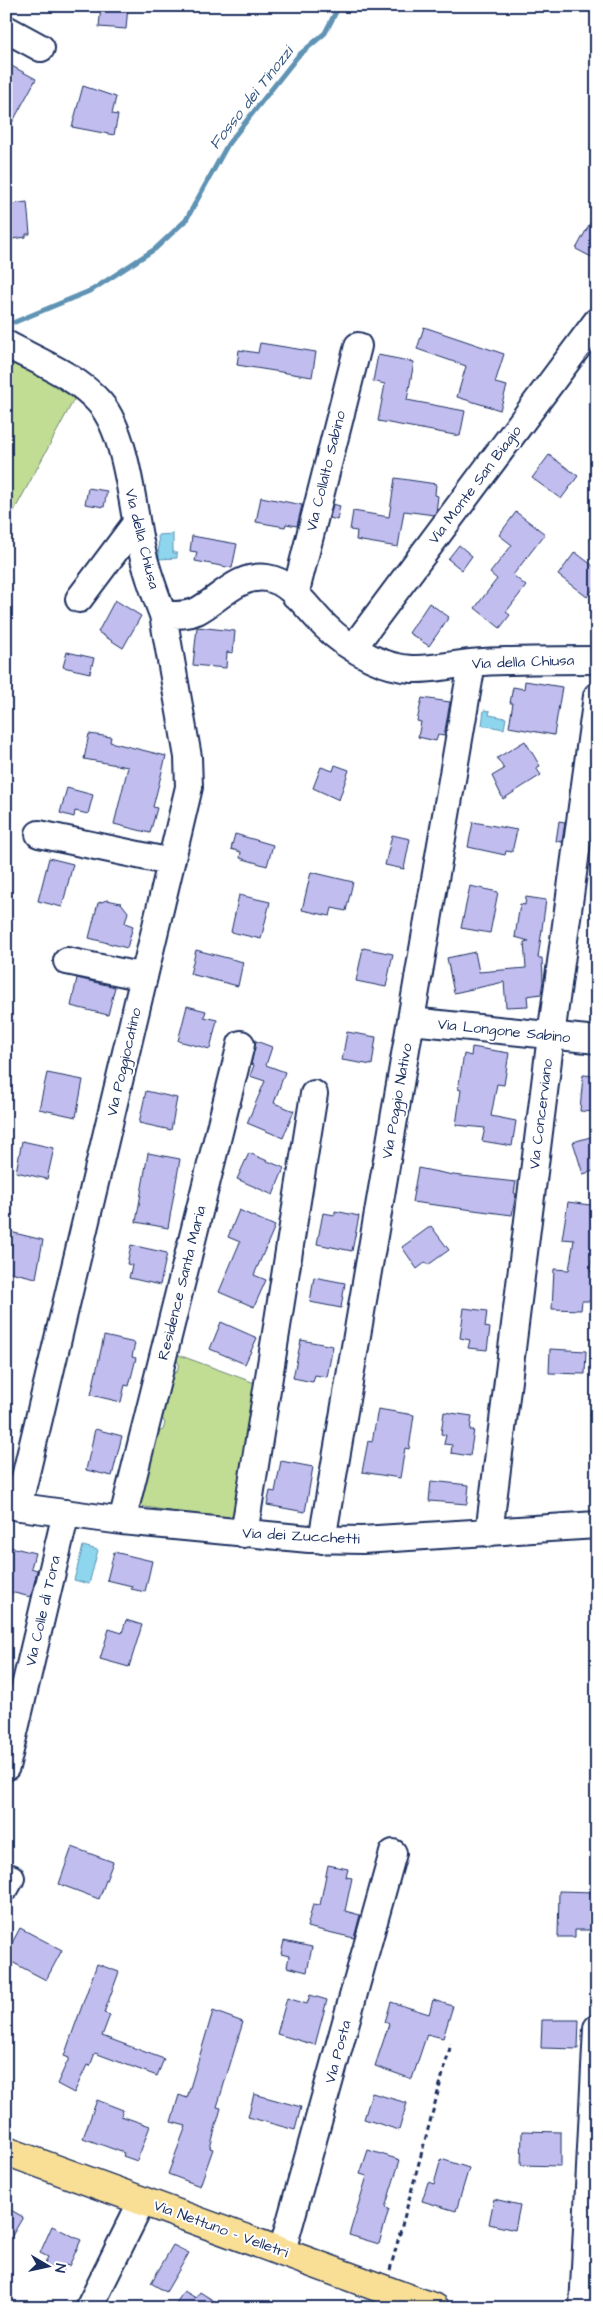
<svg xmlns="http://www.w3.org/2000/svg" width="603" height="2314" font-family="'Architects Daughter',sans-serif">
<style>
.green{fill:#c1dd94;stroke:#6e8679}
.water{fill:#8dd6ee;stroke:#5f93b4}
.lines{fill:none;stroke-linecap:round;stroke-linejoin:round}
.stream{stroke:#5f93b4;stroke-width:5}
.building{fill:#c1bdef;stroke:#1b2f5e}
.minor-casing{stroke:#1b2f5e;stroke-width:30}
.major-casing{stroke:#1b2f5e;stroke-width:31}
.path{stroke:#1b2f5e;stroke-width:3;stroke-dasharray:5 4;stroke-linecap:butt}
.minor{stroke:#fff;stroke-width:26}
.major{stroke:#f9df96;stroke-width:28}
.labels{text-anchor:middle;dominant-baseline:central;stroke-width:4;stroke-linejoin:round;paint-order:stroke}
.street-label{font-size:15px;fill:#1b2f5e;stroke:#fff}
.water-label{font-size:16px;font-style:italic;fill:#385982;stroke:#fff}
</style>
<rect width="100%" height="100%" fill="#fff"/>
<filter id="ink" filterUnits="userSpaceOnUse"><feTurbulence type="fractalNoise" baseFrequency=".02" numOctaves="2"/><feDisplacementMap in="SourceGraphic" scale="10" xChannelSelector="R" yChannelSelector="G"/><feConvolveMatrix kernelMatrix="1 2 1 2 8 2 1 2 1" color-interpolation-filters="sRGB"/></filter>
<g filter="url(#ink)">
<path class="green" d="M6,356L77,394L6,526Z
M176,1354L263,1386L240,1523L140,1506L158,1432L163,1430L165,1423L162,1418L173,1372H177L179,1364L175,1357Z"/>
<path class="water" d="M173,534V553H177V558L159,559L158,535Z
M484,710L490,711L489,715L506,718L504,729L482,725Z
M83,1546L98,1550L89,1584L74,1580Z"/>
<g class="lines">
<path class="stream" d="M15,322L92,290L155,249L186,220L228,144L298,56L325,33L339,6"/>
</g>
<path class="building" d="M101,6H128L126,29L99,27Z
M6,63L36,79L6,134Z
M83,86L116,97L112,114L118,115L114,135L72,127Z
M27,202L30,234H26V237L6,240V205Z
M597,210V260L576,249Z
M424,327L504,354L495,383L507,386L500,410L457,397L466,366L417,349Z
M260,343L316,352L312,377L237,365L239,350L258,353Z
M378,355L414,362L407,400L465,411L460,436L378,421L385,384L373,381Z
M549,455L578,476L561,499L532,478Z
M395,478L436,484L435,495L438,496L436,512L434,515L404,511L398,547L356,540L357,531L350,530L353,511L389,517Z
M88,488L107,491L104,507L85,504Z
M261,497L302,505L297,526L286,524L285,527L256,522Z
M333,504L340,506L337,520L330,518Z
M516,512L545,534L513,575L526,586L506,612L510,615L500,628L475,608L497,579L490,573L512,545L499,535Z
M192,536L237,544L232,568L195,561L197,552L190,551Z
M459,545L472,556L462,570L448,559Z
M575,552L597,569V584L587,597L558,575Z
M115,600L141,616L123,648L98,632Z
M429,603L449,617L429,646L409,633Z
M197,627L235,631L233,653L227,652L226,668L193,665Z
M67,652L94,658L90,673L63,667Z
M525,681L562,687L554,735L509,727L513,703H510L513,687L524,689Z
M422,698L450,702L444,736L438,735L436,741L418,737L421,722L417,721Z
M89,734L111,737L110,742L166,756L153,807L157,808L150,833L114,824L128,767L84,759Z
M525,741L540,766L536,768L541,775L503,799L492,776L504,769L497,758Z
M335,765L349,770L339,800L313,788L321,767L333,771Z
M67,788L93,795L88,814L75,811L74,817L60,813Z
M559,821L565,822L562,842L556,841Z
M473,822L517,830L512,852L506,851L505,855L468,847Z
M235,834L273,845L267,866L240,858L241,852L231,849Z
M392,835L410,839L404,869L385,865Z
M49,858L73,864L62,907L38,901Z
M311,872L353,882L346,911L332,908L330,916L302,910Z
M470,886L498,892L490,933L461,928Z
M239,895L270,902L261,939L231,932Z
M526,897L546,900L538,958H542L543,981L541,994L527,996L528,1006L506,1007L504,982L454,993L447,958L475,952L479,972L526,968L524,942L529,941L515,937L520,904L525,905Z
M107,900L121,903L128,912L125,923L133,926L127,948L89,938L98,903Z
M363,948L393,954L386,987L356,981Z
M196,950L243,962L238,986L190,974Z
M77,978L115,987L108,1015L71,1006Z
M187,1006L206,1011L204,1017L217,1020L210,1049L178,1041Z
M347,1032L376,1037L372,1065L342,1060Z
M256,1041L272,1047L266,1065L285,1072L274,1103L294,1111L283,1138L247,1123L265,1081L250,1076L254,1065L251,1064Z
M472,1047L509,1053L504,1085L497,1084L491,1116L516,1121L512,1146L482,1141L485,1128L456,1125L461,1090L458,1089L464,1054L471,1056Z
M47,1073L83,1080L76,1117L39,1109Z
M583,1075L597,1076V1112L580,1111Z
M146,1091L177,1098L171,1130L139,1123Z
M597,1135V1170L583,1174L573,1142Z
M22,1141L54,1148L47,1179L16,1172Z
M148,1153L180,1159L168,1228L136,1222Z
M249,1153L284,1168L273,1195L237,1179Z
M418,1168L453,1175L516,1182L514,1193L516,1194L512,1215L412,1202Z
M568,1202L597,1206V1228L590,1271L593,1272L591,1301H582L581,1310L552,1309L554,1269L569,1270L574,1240L562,1239Z
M239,1210L275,1226L254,1275L266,1280L254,1307L219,1292L240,1242L228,1237Z
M335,1211L359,1216L352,1251L317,1244L323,1213L335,1215Z
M431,1226L449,1250L428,1265L426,1262L417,1269L402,1247Z
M6,1231L43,1240L36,1278L6,1271Z
M131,1245L167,1253L160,1285L129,1278L132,1265L127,1264Z
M314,1277L345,1283L341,1308L310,1302Z
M464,1308L487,1311L485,1327L490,1328L487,1350L468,1348L470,1340L460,1338Z
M221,1322L257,1338L245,1364L210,1349Z
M104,1336L135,1343L132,1357L136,1358L129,1386L125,1385L121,1402L91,1395Z
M301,1340L333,1346L327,1377L315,1375L313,1382L293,1378Z
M550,1349L586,1351L585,1374L549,1373Z
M378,1409L414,1415L409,1449L405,1448L400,1478L362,1472L368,1441L372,1442Z
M444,1412L472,1416L470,1430H474L470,1456L451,1453L452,1445L444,1444L446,1435L441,1434Z
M95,1429L122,1436L112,1476L86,1470Z
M281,1461L313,1467L305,1512L267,1505L270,1491L275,1492Z
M431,1481L469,1485L467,1504L429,1501Z
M6,1546L35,1553L31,1568L37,1570L31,1597L6,1591Z
M114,1552L152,1561L145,1592L131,1589L132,1586L107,1580Z
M126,1620L142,1625L129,1667L100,1659L109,1629L122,1633Z
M72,1847L113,1862L99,1899L59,1884Z
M328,1865L348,1869L346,1877L352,1878L345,1911L360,1915L354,1938L307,1927L313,1904L320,1905Z
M559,1891L594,1892L593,1930H575V1937H558Z
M20,1928L62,1950L46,1980L6,1959V1954Z
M284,1941L312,1947L307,1972L287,1967L289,1956L281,1954Z
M97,1964L119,1972L104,2013L110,2015L102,2036L164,2059L157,2076L95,2053L90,2066L87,2065L74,2093L57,2084L69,2058L64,2056Z
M310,1995L327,2000L315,2045L277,2034L287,1998L307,2004Z
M433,2000L453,2006L443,2038L427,2034L412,2079L375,2066L389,2024L385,2022L391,2002L429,2014Z
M213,2011L243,2022L217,2107L221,2108L210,2148L213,2149L200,2186L168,2174L186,2126L171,2122L179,2095L187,2098Z
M542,2020H579L578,2049L541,2048Z
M372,2093L407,2103L399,2130L364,2119Z
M254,2094L301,2107L295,2130L248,2117Z
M97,2100L123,2110L121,2116L150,2126L137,2161L123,2156L124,2153L83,2138Z
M522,2131L561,2132V2166L521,2165Z
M368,2150L400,2160L385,2208L389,2209L379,2244L349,2235L367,2176L360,2174Z
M441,2159L469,2168L456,2211L422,2201L428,2182L434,2184Z
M494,2199L520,2205L515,2230L489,2224Z
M11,2210L23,2217L6,2246V2219Z
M52,2226L81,2240L69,2266L65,2265L61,2274L44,2266L48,2257L40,2253Z
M173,2245L189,2253L166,2292L151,2283Z
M184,2291L196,2298L200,2292L225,2308H173Z"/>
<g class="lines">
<defs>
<path id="minor" d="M6,29L41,48
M6,344C37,361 77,376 100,403C126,433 132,503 140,542C145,567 154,591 163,615C175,615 186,616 197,611C220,599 238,574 267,578C291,581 309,611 325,626C338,639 354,650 371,658C415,679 439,664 483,662C521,660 559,660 597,660
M295,595L358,346
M79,599L136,523
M353,648L597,321
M39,834L171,862
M67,961L144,977
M411,1021L597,1040
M6,1505L122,1521L309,1539L362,1540L597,1525
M18,1507L189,787L188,757L163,615
M122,1521L241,1044
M489,1533L551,1036L597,696
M244,1534L314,1094
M322,1540L472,663
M6,1767L66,1513
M6,1887L11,1878
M282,2251L393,1853
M89,2308L142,2201
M583,2308L597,2028"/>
<path id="major" d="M6,2151L435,2308"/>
</defs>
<use href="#minor" class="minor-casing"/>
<use href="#major" class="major-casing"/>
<path class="path" d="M390,2270L451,2044"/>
<use href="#minor" class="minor"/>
<use href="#major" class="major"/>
</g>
</g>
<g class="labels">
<g class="street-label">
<text transform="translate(326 471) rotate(-76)">Via Collalto Sabino</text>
<text transform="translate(475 485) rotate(-53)">Via Monte San Biagio</text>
<text transform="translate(142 539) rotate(76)">Via della Chiusa</text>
<text transform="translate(523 662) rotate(-2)">Via della Chiusa</text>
<text transform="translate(504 1031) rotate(6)">Via Longone Sabino</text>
<text transform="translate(124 1062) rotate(-77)">Via Poggiocatino</text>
<text transform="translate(397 1101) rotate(-80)">Via Poggio Nativo</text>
<text transform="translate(541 1114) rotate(-83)">Via Concerviano</text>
<text transform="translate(182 1283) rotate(-76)">Residence Santa Maria</text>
<text transform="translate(301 1536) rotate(3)">Via dei Zucchetti</text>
<text transform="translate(43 1611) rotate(-77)">Via Colle di Tora</text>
<text transform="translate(338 2052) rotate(-75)">Via Posta</text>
<text transform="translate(221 2229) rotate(20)">Via Nettuno - Velletri</text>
</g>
<g class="water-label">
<text transform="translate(251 98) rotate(-52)">Fosso dei Tinozzi</text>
</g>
</g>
<rect width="603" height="2314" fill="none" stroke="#fff" stroke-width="25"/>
<rect x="12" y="12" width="578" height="2289" fill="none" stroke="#1b2f5e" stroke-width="2" filter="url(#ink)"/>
<g transform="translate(48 2266) rotate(99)" stroke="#ffffff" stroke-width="4" paint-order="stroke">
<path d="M0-4L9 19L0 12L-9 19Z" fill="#1b2f5e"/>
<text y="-8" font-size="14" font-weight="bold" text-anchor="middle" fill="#1b2f5e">N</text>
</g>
</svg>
